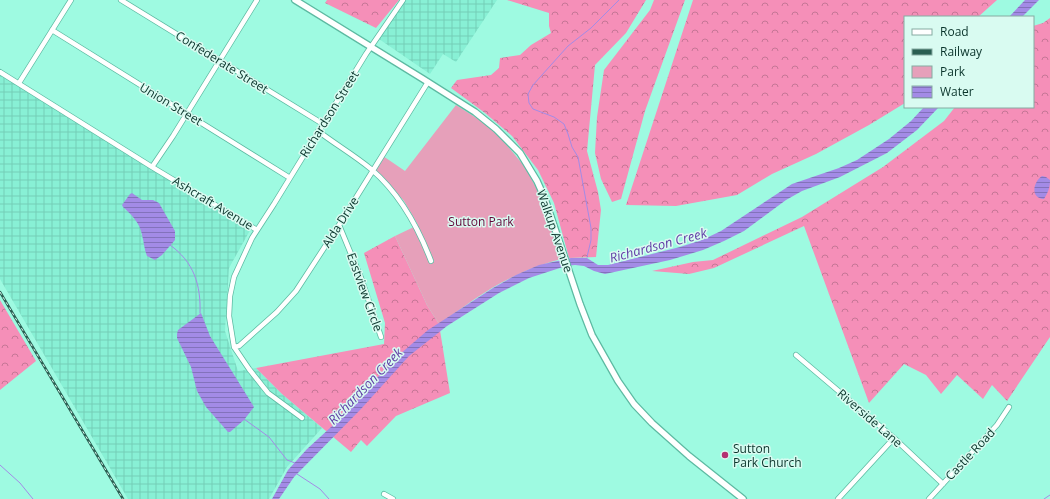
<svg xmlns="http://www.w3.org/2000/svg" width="1050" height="499" font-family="'Open Sans',sans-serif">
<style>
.industrial{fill:url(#industrial-grid)}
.forest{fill:url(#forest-crowns)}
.green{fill:#e6a0ba}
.water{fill:url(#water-rules)}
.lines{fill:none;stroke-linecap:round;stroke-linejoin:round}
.stream{stroke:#a38be6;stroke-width:1}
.minor-casing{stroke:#5dbaa2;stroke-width:6}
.tertiary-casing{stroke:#5dbaa2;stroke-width:8}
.minor{stroke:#fff;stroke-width:4.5}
.tertiary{stroke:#fff;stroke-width:5.5}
.rail-casing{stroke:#2a5f52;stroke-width:2.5}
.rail{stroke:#d9fbf1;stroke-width:1;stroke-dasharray:3;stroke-linecap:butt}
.poi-dot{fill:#b52f71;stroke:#d9fbf1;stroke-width:1.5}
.labels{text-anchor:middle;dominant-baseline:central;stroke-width:3;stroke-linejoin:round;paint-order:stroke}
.street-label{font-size:12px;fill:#0a342b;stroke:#d9fbf1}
.park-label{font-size:12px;fill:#630639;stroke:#d9fbf1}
.poi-label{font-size:12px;fill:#0a342b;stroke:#d9fbf1;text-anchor:start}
.water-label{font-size:13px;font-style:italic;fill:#613da6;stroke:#d9fbf1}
</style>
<defs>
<pattern id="industrial-grid" width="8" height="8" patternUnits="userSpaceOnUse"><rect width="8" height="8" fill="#88f0d5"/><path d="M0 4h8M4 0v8" fill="none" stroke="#74ceb7"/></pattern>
<pattern id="forest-crowns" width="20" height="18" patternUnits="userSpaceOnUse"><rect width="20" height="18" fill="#f58fb8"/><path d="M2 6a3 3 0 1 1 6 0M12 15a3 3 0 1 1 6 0" fill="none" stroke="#c57696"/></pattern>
<pattern id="water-rules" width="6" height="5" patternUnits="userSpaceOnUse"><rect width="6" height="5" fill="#a38be6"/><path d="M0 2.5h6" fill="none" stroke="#8372bb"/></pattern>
</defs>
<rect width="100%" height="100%" fill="#9efae1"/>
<path class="industrial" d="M405,0H497L456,62L443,54L430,74L379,39Z
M0,74L253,225L229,268L225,331L238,371L256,368L282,394L322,428L287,467L269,499H128L0,279Z"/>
<path class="forest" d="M327,0H399L376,28L325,3Z
M507,0H646L626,33L595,65L587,151L598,192L601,210L596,257L569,258L554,203L538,170L512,136L485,113L451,88L457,80L491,75L499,68L500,58L520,55L531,45L551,33L549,26V13Z
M654,0H685L645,111L621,199L612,202L601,179L595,153L597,117L604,70L650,10Z
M693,0H997L978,17H905V103L869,125L816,154L772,174L737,195L676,206L626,205Z
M1050,18V337L1007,401L992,385L983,399L957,375L941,394L926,375L904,364L869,403L804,226L714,268L689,274L652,271L693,262L713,260L802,217L883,167L944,121L955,107H1033V26L1043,23Z
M395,236L427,305L439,324L450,393L396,416L367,446L361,440L351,452L282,394L256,368L384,344L385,323L364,253Z
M0,300L36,361L0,390Z"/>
<path class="green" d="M456,105L486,124L505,143L525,167L541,197L561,259C546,263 531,268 517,275C489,287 464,307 439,324L427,305L395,236L418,225L404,201L375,170L383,156L405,171Z"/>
<path class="water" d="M1025,0H1039L1022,17H1009Z
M924,107H939L917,130L887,153L840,177L802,191L786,200L744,231L724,241L703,250L670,260L605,274L594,271L584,266L575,265L566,266L529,278L499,293L447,326L409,356L361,409L294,477L279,499H272L288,470L307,449L343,416L392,361L428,330L493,288L516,275L539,265L571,258H587L598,265H608L680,247L702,240L721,231L792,184L839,168L857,160L889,139L911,121Z
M1042,176L1046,177L1050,180C1050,188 1048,192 1044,199C1030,198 1033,182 1042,176Z
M132,193L142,200H153L159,203L175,231V240L162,255L155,260L147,256C144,249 144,242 142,235C140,223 131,214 123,207L122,205L130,194Z
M201,313L210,336L254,407L244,420L230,432H228L206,407L197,391L191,367L177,338V334L178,330Z"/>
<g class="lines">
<path class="stream" d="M170,245C194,262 201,285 200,313
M587,257L591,240V228L578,157L572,147L568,134L564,124L554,117L533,109L529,103L528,94L533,85L568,46L591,28L619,0
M244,419L269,437L287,460L295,463
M0,465L20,483L33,499
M297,474L320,489L329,499
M1044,499L1050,495"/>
<defs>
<path id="minor" d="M121,0L323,124
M52,30L290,178
M0,72L152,167L257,230
M19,83L71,0
M318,131C335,144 354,155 371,169C399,193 418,227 431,261
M152,167L173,136L257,0
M339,225L361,278L381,337
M234,347L239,346L277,312L296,291L339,225L428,82
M796,355L894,438L943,484
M302,418L268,393L249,369L234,347L229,316L230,296L234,277L252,238L274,204L366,54L403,0
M384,494L393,499
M838,499L894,438
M929,499L997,425L1009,407"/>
<path id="tertiary" d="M295,0L423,79L475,112L496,129L520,153L537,181L545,199L580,304L592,335L618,381L634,404L652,423L689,456L743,499"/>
</defs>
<use href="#minor" class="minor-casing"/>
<use href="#tertiary" class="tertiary-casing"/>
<use href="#minor" class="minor"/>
<use href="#tertiary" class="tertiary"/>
<defs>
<path id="rail" d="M0,292L123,499"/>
</defs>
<use href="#rail" class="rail-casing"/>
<use href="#rail" class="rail"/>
</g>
<circle class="poi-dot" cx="725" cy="455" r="4"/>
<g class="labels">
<g class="street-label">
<text transform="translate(222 62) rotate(32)">Confederate Street</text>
<text transform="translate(171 104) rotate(31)">Union Street</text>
<text transform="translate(329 114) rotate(-58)">Richardson Street</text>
<text transform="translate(213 203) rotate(31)">Ashcraft Avenue</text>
<text transform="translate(340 222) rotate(-58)">Alda Drive</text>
<text transform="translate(555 231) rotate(71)">Walkup Avenue</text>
<text transform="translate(365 292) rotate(70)">Eastview Circle</text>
<text transform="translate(870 418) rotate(41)">Riverside Lane</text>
<text transform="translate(970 454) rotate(-47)">Castle Road</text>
</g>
<g class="park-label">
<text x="481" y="221">Sutton Park</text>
</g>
<g class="poi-label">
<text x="733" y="448">Sutton<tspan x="733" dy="14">Park Church</tspan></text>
</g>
<g class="water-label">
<text transform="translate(658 245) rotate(-15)">Richardson Creek</text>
<text transform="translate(365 386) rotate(-46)">Richardson Creek</text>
</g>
</g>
<rect x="904" y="16" width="130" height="92" fill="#d9fbf1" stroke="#86aba2"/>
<rect x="912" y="29" width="20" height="6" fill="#ffffff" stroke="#86aba2"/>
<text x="940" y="36" font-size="12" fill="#0a342b">Road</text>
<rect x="912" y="49" width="20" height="6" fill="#2a5f52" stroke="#86aba2"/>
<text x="940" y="56" font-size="12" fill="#0a342b">Railway</text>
<rect x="912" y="66" width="20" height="12" fill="#e6a0ba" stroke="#86aba2"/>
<text x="940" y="76" font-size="12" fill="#0a342b">Park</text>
<rect x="912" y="86" width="20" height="12" fill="url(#water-rules)" stroke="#86aba2"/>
<text x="940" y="96" font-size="12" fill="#0a342b">Water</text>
</svg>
